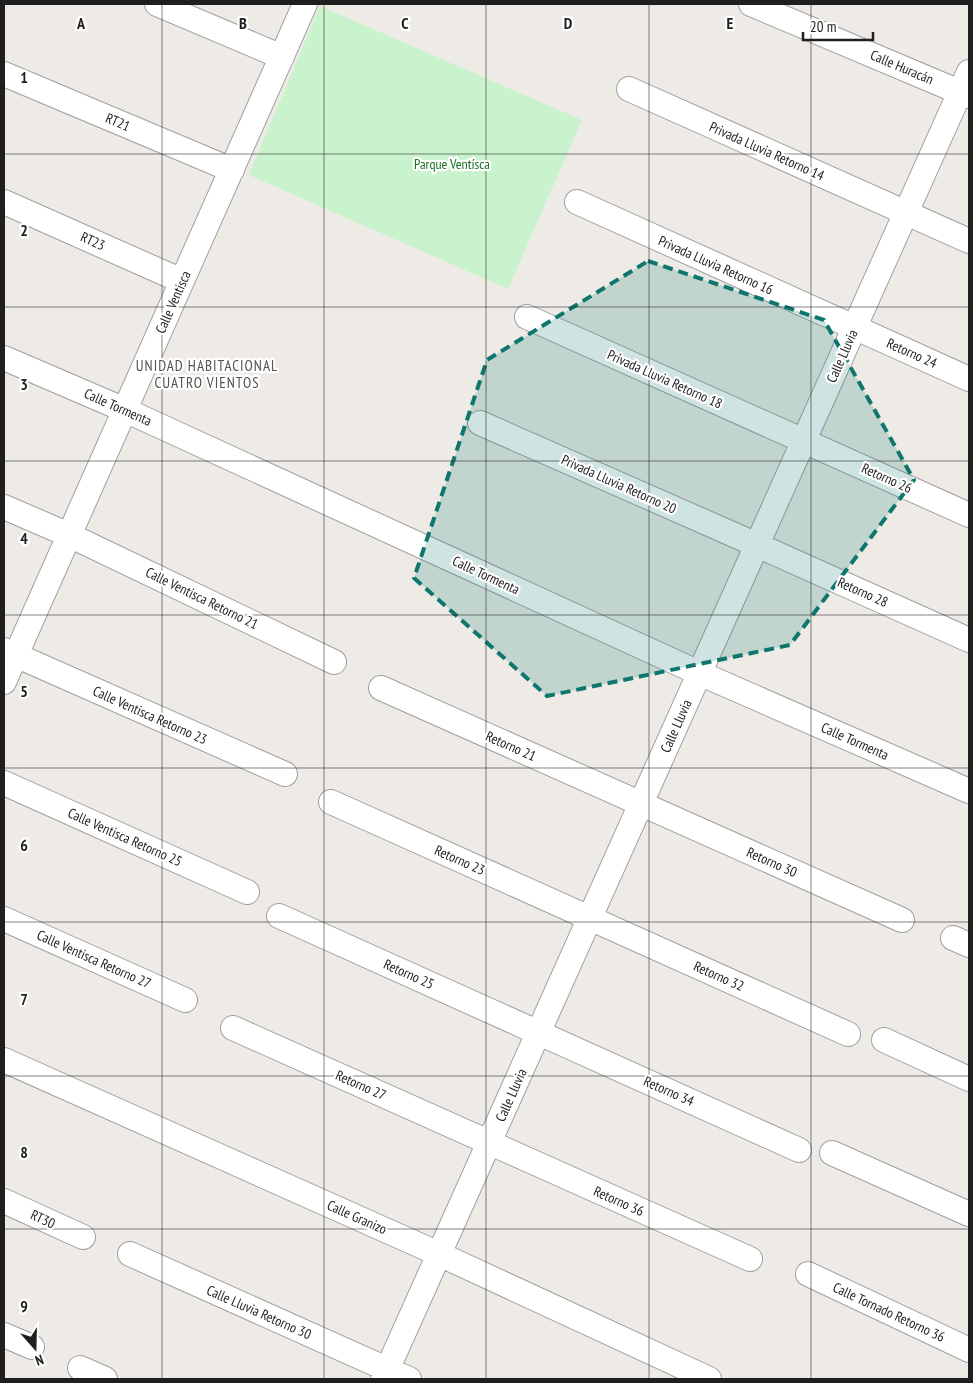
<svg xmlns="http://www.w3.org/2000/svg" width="973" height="1383" font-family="'PT Sans Narrow',sans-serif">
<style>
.park{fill:#c8f3cc}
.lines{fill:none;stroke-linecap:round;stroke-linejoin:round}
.minor-casing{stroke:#a0a0a0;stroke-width:26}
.minor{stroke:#fff;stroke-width:24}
.marked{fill:#0f766e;fill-opacity:0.2;stroke:#0f766e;stroke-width:4;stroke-dasharray:10 6;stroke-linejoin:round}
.grid{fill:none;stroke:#1f1f1f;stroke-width:1;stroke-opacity:0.55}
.labels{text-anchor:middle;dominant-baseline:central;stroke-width:4.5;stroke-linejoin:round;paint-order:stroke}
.street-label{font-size:14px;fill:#1f1f1f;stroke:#fff}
.park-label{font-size:14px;fill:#197020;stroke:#fff}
.neighbourhood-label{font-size:15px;letter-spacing:1px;fill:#525252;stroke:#fff}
.grid-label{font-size:16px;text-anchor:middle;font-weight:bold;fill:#1f1f1f;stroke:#fff;stroke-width:4.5;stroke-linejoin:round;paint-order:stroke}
</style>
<rect width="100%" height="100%" fill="#eeebe6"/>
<path class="park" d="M320,6L582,120L508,289L249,175Z"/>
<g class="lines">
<defs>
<path id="minor" d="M157,4L282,57
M751,4L969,96
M4,74L232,170
M629,89L969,241
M4,202L182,281
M577,202L969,379
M527,317L969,515
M4,358L125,410L699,673L969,791
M480,423L757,545L969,640
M4,507L69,535L334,662
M4,650L285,774
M4,682L305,4
M381,688L902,920
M4,783L247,892
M331,802L848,1034
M279,916L799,1150
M4,919L185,1000
M953,938L969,945
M233,1028L750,1259
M884,1040L969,1079
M4,1060L439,1254L709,1379
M832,1153L969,1214
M4,1201L83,1237
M130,1254L409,1379
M808,1274L969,1350
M4,1335L32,1347
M80,1368L105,1379
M383,1379L969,72"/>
</defs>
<use href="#minor" class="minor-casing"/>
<use href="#minor" class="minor"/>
</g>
<path class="marked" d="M648,261L824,320L914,480L790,645L547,696L414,578L487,360Z"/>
<path class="grid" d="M162,4V1379M324,4V1379M486,4V1379M649,4V1379M811,4V1379M4,154H969M4,307H969M4,461H969M4,615H969M4,768H969M4,922H969M4,1076H969M4,1229H969"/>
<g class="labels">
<g class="street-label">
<text transform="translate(902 67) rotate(23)">Calle Huracán</text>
<text transform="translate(118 122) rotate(23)">RT21</text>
<text transform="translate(767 151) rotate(24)">Privada Lluvia Retorno 14</text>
<text transform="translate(93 241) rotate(24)">RT23</text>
<text transform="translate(716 265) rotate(24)">Privada Lluvia Retorno 16</text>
<text transform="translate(173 302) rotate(-66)">Calle Ventisca</text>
<text transform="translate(912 353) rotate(24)">Retorno 24</text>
<text transform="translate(842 356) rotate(-66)">Calle Lluvia</text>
<text transform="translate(665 379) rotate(24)">Privada Lluvia Retorno 18</text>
<text transform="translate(118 407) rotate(24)">Calle Tormenta</text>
<text transform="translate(887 478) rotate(24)">Retorno 26</text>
<text transform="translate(619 484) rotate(24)">Privada Lluvia Retorno 20</text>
<text transform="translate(486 575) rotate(25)">Calle Tormenta</text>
<text transform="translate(863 592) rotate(24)">Retorno 28</text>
<text transform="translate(202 598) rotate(26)">Calle Ventisca Retorno 21</text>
<text transform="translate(150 715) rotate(24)">Calle Ventisca Retorno 23</text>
<text transform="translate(676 726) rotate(-66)">Calle Lluvia</text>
<text transform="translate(855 741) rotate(24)">Calle Tormenta</text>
<text transform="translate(511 746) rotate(24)">Retorno 21</text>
<text transform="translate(125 837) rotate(24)">Calle Ventisca Retorno 25</text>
<text transform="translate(460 860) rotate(24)">Retorno 23</text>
<text transform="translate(772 862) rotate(24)">Retorno 30</text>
<text transform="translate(94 959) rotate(24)">Calle Ventisca Retorno 27</text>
<text transform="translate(409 974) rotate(24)">Retorno 25</text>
<text transform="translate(719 976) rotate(24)">Retorno 32</text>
<text transform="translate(361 1085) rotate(24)">Retorno 27</text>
<text transform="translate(669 1091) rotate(24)">Retorno 34</text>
<text transform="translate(511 1095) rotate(-66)">Calle Lluvia</text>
<text transform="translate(619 1201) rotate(24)">Retorno 36</text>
<text transform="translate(357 1217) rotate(24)">Calle Granizo</text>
<text transform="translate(43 1219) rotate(25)">RT30</text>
<text transform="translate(259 1312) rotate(24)">Calle Lluvia Retorno 30</text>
<text transform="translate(889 1312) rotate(25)">Calle Tornado Retorno 36</text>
</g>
<g class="park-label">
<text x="452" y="164">Parque Ventísca</text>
</g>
<g class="neighbourhood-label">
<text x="207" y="365">UNIDAD HABITACIONAL<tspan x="207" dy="17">CUATRO VIENTOS</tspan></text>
</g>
</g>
<g class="grid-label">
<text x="81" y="29">A</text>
<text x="243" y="29">B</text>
<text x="405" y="29">C</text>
<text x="568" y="29">D</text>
<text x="730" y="29">E</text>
<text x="24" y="83">1</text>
<text x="24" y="236">2</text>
<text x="24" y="390">3</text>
<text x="24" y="544">4</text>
<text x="24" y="697">5</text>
<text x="24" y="851">6</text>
<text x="24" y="1005">7</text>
<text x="24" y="1158">8</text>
<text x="24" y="1312">9</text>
</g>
<rect width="973" height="1383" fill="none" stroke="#1f1f1f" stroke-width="10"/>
<g transform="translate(35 1348) rotate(160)" stroke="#ffffff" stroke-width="4" paint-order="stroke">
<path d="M0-4L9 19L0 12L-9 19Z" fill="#1f1f1f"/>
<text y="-8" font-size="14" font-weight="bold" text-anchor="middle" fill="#1f1f1f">N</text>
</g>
<path d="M803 32v8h70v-8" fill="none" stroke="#1f1f1f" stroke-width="2.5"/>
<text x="810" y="32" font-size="15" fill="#1f1f1f" stroke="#ffffff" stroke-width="4" paint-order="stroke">20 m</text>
</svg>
